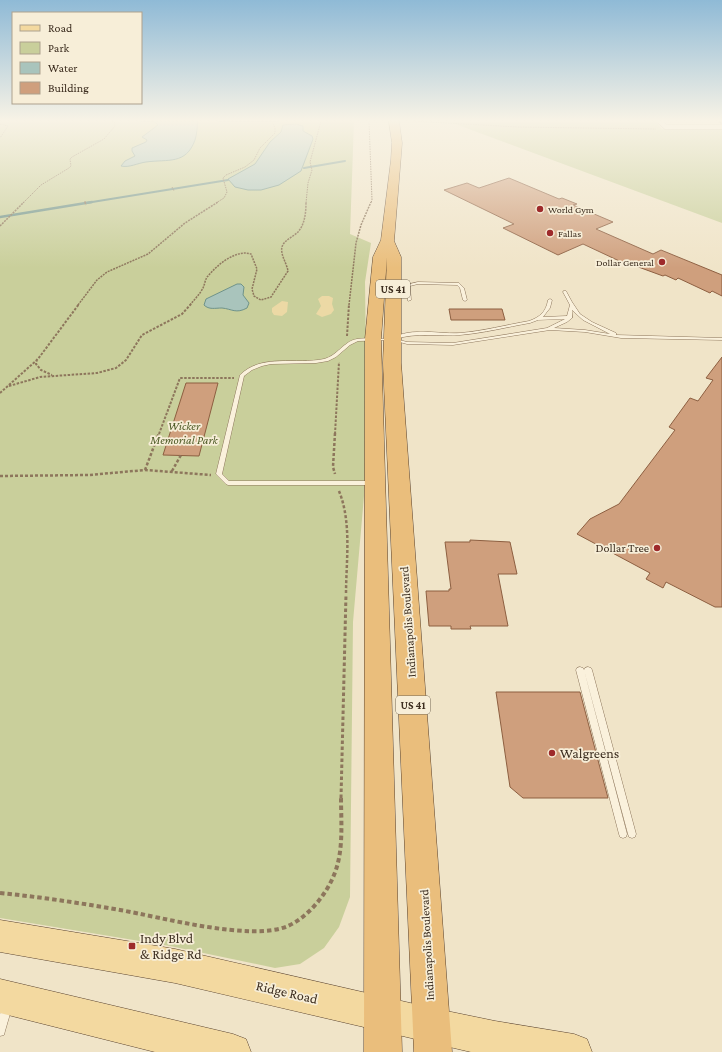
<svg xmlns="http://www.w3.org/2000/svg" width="722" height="1052" font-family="'Crimson Pro',serif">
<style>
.green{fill:#c9cf9b}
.sand{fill:#ecd9a5}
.water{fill:#a9c4bc;stroke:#6f938a}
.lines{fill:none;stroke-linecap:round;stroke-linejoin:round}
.stream-far1{stroke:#6f938a;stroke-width:2}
.stream{stroke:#6f938a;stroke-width:2.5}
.building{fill:#cf9f7d;stroke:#8d5f41}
.service-casing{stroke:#8d765c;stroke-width:1}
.minor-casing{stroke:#8d765c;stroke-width:1}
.primary-casing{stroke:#5b4430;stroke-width:1}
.trunk-casing{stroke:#5b4430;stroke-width:1}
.path-far5{stroke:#8d765c;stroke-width:1;stroke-dasharray:1.5 1;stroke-linecap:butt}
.path-far4{stroke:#8d765c;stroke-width:1.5;stroke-dasharray:2 1;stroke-linecap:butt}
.path-far3{stroke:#8d765c;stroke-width:2;stroke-dasharray:2.5 1.5;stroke-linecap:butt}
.path-far2{stroke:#8d765c;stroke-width:2.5;stroke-dasharray:3 2;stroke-linecap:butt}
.path-far1{stroke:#8d765c;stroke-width:3;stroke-dasharray:3.5 2.5;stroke-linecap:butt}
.path{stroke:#8d765c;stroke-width:4;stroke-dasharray:4.5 3;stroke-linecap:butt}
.service{fill:#faf1dc;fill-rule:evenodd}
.minor{fill:#faf1dc;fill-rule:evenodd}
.primary{fill:#f3d9a0;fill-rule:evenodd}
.trunk{fill:#eabe7c;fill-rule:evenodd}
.rail{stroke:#3d2e20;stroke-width:1.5;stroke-dasharray:3.5 3.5;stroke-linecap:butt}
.poi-dot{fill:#9e2a2b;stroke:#f7eed8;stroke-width:1.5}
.labels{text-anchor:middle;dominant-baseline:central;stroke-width:3.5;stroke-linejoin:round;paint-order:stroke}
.far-poi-label{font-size:10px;fill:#3d2e20;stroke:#f7eed8;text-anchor:start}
.shield{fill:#f7eed8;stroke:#756857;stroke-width:1}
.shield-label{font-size:11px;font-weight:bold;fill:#3d2e20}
.park-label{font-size:12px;font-style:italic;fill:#4d5a26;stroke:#f7eed8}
.poi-label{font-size:12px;fill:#3d2e20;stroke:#f7eed8;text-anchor:end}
.street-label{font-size:12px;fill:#3d2e20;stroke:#f7eed8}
.near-poi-label{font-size:14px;fill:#3d2e20;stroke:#f7eed8;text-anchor:start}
.near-street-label{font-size:14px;fill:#3d2e20;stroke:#f7eed8}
</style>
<rect width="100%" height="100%" fill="#f0e4c8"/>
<path class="green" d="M0,121H354L350,234L371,243L365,282L367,435L364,496L353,622L350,897L339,927L324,948L300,964L275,968L170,946L0,918Z
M655,121L662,129H722V223L450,122Z"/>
<path class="sand" d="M322,296H329L333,298L332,304L334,310L331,314L322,317L316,314L321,306L318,299Z
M282,301L288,302L287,312L282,316L274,315L272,312V308Z"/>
<path class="water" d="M140,121H198C197,127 197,134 195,140C186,165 168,159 146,162C138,163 129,168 121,166L125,161L135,156L132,151V148L146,142L147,140L142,137L158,125L155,122Z
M296,124L303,126V131L312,136L313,139L301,171L279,185L261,190H248L235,187L228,179L255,164L270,142L281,132L283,125Z
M237,284H241L244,287L243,295L249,303L247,308C236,314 232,309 222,308C215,308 209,310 204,305L206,299Z"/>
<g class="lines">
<path class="stream-far1" d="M219,121H278
M304,168L345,161
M86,203L228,180"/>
<path class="stream" d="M0,217L92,202"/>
</g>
<path class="building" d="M509,178L559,199L562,198L577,204L573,205L613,222L596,229L653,254L661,250L722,275V296L712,291L710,293L678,278L676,280L665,275L663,276L633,265L630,266L583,244L558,255L503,228L514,224L444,190L467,183L479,188Z
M449,309H502L505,320H451Z
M722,357V607H715L666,582L663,588L646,579L650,573L577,534L590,519L619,504L675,430L669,427L690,398L698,401L713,380L706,378Z
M186,383H218L199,456L163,455Z
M470,540L510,542L517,574H498L508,626H470L471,629H451V626H429L426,591H449V589H451L445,542H470Z
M496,692H580L608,798H523L510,787Z"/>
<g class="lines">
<defs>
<path id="service" d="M418,282L459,283L464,288L467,300L465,301L463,300L460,288L457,285L418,284L410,286L411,300L408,301L406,285Z
M564,291H566L572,302L580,314L592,322L616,333V335L722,338V340L621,338L585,332L550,330L453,345L407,344L392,340L358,341L350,345L336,357L328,361L316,363L271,364L262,366L252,370L244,376L222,474L229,481H373L376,483L373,485H228L226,484L216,474L240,375C262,353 296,365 324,359C337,356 344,341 357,339C368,337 380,340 391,338C393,337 397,336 399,335C405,333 411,332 417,332C432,331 446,334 460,333C483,331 506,325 529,321C540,317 546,312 548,300L550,299L552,300L550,308L543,317L567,316L570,305L563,292ZM572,310L583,320L610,334L585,330L554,328L567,322L572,318ZM565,319L547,328L453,343L407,342L396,339C417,332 439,337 460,335C484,333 507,327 530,323L538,320Z
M580,667L583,668L584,670L627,834L626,837L623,838L620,837L619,834L576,670L577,668Z
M588,667L591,668L592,670L636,834L635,837L632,838L629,837L628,834L584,670L585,668Z
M7,1002L11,1003L12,1007L5,1031L4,1035L0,1036V1014L3,1003Z"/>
<path id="minor" d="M656,121H662L667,125H722V129H665Z"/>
<path id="primary" d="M0,920L175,949L432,1008L495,1021L574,1034L587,1039L592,1052H471L175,983L0,952Z
M0,979L233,1034L246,1039L251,1052H155L0,1013Z"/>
<path id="trunk" d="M389,121H399L402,143L394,241L401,257V363L452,1052H414L383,363L387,257L381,339L402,1052H364L365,339L373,257L381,240L391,160L392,143Z"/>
</defs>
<use href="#service" class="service-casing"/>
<use href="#minor" class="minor-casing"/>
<use href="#primary" class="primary-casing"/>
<use href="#trunk" class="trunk-casing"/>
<path class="path-far5" d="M369,121L372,200L371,203
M413,121L517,127L656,129
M0,124L8,126L0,138
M172,187L174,191
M85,201V203
M23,203L41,185L69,168L71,166L70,159L72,157L104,139L115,126V123L111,121
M216,203L224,198L227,192L223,178L226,175L245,167L254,160L260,148L275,133V128L272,121
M306,203L308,183L312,170L310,162L321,121"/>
<path class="path-far4" d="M85,202L86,205
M0,226L24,202
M78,305L97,280L107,272L148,254L185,223L218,202
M190,305C194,300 200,294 203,288C205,284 205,279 208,276C217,265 236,249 251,254L257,269L252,289L254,296L261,300L271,297L288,271C287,264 280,254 282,247C284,240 293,237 298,232C305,224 306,212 306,202
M349,305L356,243L361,225L371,202"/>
<path class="path-far3" d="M347,336L349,304
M37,359L36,364L41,370L52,375
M9,386L40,377L97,373L116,368L126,360L142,335L182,314L191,304
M0,393L38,359L79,304
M159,434L180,378H234
M335,434L339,362"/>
<path class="path-far2" d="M335,433L333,467L335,474
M145,470L159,433
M172,471L181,455
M0,476L89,475L145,470L211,475
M339,491C352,523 346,561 346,595"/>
<path class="path-far1" d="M341,798L346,594"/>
<path class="path" d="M0,893C40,897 80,903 120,910C161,917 251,942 288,926C308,917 326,895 334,875C344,851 341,822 341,797"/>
<use href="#service" class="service"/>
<use href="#minor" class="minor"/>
<use href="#primary" class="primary"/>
<use href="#trunk" class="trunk"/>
<path class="rail" d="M719,121L722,124"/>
</g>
<linearGradient id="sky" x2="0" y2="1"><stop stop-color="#8fbad6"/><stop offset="0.45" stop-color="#f8f3e6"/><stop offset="1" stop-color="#f8f3e6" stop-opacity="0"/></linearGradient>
<rect width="722" height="268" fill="url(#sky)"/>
<g class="poi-dot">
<circle cx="540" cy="209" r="4"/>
<circle cx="550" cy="233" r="4"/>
<circle cx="662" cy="262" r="4"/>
<circle cx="657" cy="548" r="4"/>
<circle cx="552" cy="753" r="4"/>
<rect x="128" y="942" width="8" height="8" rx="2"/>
</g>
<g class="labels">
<g class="far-poi-label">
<text x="548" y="209">World Gym</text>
<text x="558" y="233">Fallas</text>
<text x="654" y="262" text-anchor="end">Dollar General</text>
</g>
<g class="shield">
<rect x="376" y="280" width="34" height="18" rx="3"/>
<rect x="396" y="696" width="34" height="18" rx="3"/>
</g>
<g class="shield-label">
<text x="393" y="289">US 41</text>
<text x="413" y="705">US 41</text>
</g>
<g class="park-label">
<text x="184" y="426">Wicker<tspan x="184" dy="14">Memorial Park</tspan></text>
</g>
<g class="poi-label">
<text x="649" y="548">Dollar Tree</text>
</g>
<g class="street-label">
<text transform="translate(408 622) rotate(-94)">Indianapolis Boulevard</text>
<text transform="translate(427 945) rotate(-93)">Indianapolis Boulevard</text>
</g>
<g class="near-poi-label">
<text x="560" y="753">Walgreens</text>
<text x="140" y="938">Indy Blvd<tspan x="140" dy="16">&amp; Ridge Rd</tspan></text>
</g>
<g class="near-street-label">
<text transform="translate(287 992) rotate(13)">Ridge Road</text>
</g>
</g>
<rect x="12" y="12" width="130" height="92" fill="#f7eed8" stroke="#ada18e"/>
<rect x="20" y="25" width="20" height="6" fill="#f3d9a0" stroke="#ada18e"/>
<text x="48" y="32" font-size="12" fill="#3d2e20">Road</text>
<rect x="20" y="42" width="20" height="12" fill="#c9cf9b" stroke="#ada18e"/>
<text x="48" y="52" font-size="12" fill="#3d2e20">Park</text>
<rect x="20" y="62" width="20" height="12" fill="#a9c4bc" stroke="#ada18e"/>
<text x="48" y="72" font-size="12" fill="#3d2e20">Water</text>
<rect x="20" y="82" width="20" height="12" fill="#cf9f7d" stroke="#ada18e"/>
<text x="48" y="92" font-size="12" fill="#3d2e20">Building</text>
</svg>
